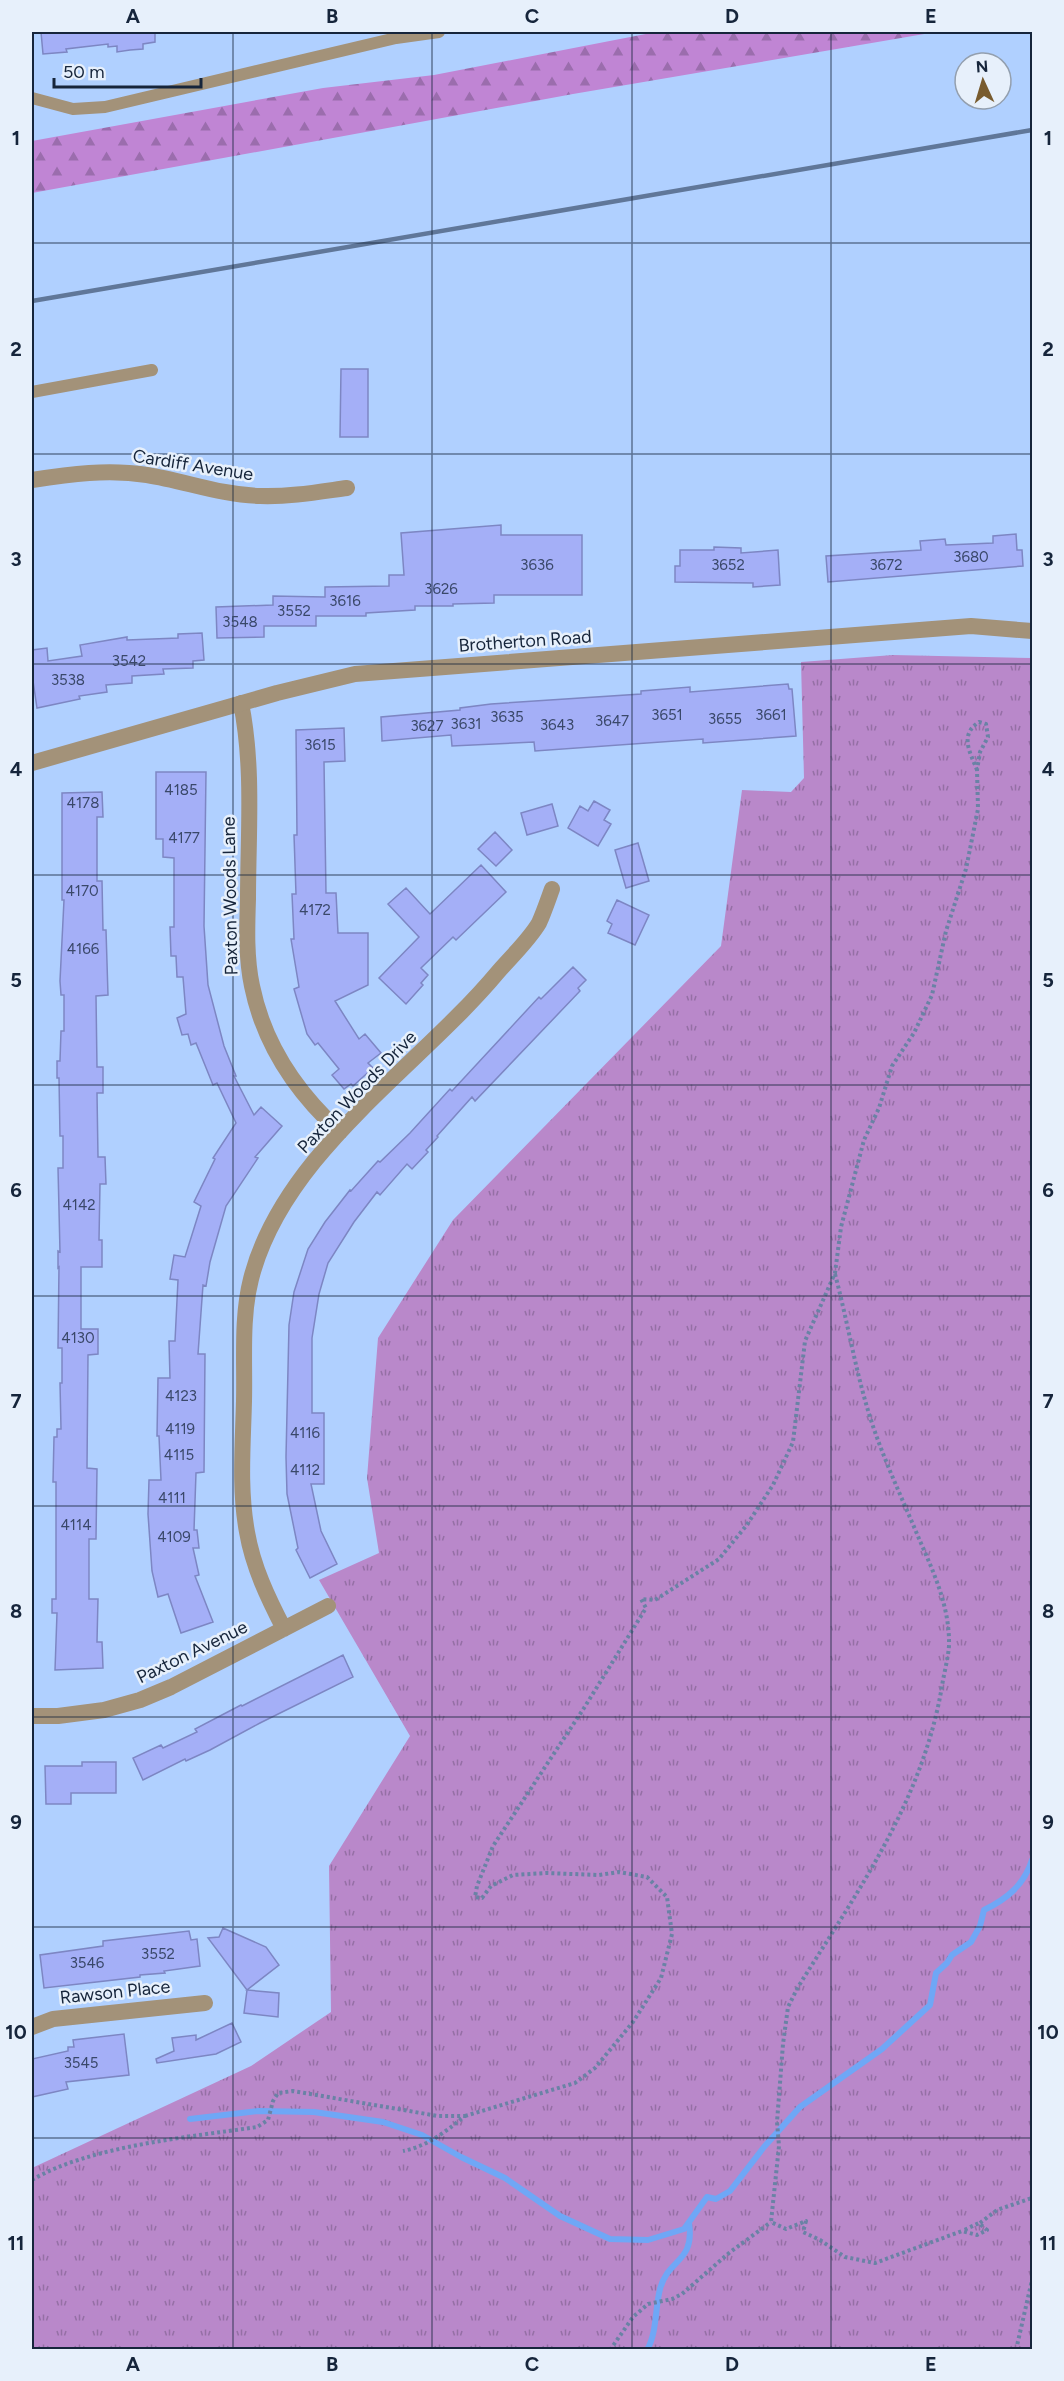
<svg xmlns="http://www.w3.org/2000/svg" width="1064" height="2381" font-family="Figtree,sans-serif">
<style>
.grass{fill:url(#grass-tufts)}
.forest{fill:url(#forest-firs)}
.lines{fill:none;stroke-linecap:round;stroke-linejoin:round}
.stream{stroke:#6fa7f6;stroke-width:6}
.building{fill:#a4aff7;stroke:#7d86c3;stroke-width:1.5}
.path{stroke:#6a82a5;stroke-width:4;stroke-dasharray:3 3;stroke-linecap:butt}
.service{stroke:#a39279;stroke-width:12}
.minor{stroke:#a39279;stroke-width:16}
.tertiary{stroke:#a39279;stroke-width:16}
.rail{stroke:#607799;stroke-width:4.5}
.grid{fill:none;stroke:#16253b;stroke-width:1.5;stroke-opacity:0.55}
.labels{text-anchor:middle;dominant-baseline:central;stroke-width:5;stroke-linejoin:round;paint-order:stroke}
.number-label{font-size:15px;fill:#3a486a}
.street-label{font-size:18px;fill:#16253b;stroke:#e7f0fb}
.neatline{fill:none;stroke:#16253b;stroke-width:2}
.grid-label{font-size:20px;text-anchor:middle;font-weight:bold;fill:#16253b}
</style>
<defs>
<pattern id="grass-tufts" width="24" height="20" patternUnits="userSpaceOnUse" patternTransform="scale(1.5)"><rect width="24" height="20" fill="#b988ca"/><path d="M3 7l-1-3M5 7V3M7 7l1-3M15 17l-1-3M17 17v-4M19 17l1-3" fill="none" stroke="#956fa5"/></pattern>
<pattern id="forest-firs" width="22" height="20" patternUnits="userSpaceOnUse" patternTransform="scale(1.5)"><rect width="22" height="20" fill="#c085d4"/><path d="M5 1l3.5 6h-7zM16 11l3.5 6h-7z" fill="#9b6dad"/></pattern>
</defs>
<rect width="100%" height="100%" fill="#b0d0ff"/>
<path class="grass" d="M893,655L1032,658V2349H32V2168L251,2066L331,2012L329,1866L410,1736L319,1580L379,1553L367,1478L378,1338L453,1220L721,946L742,790L791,792L804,778L801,662Z"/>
<path class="forest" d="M656,32H936L573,94L32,193V141L323,88L434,75Z"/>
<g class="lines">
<path class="stream" d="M190,2119L258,2111L314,2112L383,2122L422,2135L461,2157L505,2178L560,2216L610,2239L648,2240L684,2229L707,2197L716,2199L730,2191L764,2147L800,2107L882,2049L930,2005L936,1973L947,1963L952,1955L971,1942L980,1926L984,1910C1007,1899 1024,1885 1032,1860
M647,2350C657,2333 655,2308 660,2289C668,2258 695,2263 689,2223"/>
</g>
<path class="building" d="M41,32H155V42L143,44V49L130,50L117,52V46L108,47V44L66,49L67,52L43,54Z
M341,369H368V437H340Z
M501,525V535H582V595H494V603L453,604V606H415V610L366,613V616H316V626H264V637L217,638L216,607L273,605V596L325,597V587L389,586V575H404L401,533Z
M1016,534L1017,550H1022L1023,566L828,582L826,556L921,550L920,541L945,539L946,545L993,543V536Z
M714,547L741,548V553L778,550L780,585L753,587V583L675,582V566H680V550H714Z
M202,633L204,660L193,661V668L163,669L164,674L132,676V683L106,685L107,692L79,696L80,699L37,708L32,674V650L47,648L48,661L82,656L80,645L127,637V640L178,638V634Z
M788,684L789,689H792L796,736L703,743V739L535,751L534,742L452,746L451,735L382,741L381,717L460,710V708L491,704L641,694V691L690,687V692Z
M344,728L345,761L324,762L326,893H336L338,933H368V985L335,1001L359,1039L365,1034L381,1053L368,1063L373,1068L353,1086L351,1084L344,1089L332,1075L339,1069L318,1043L315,1045L307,1034L294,989L299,987L291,939H294L292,894H296L294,835H297L296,730Z
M156,772H206L204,926L208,985L224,1046L236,1076H234L254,1115L261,1107L282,1126L255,1157L258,1158L226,1206L210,1262L206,1286L203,1285L198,1354H205L204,1472L196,1473L194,1530H197L199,1548H193L199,1575L195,1576L213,1622L181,1633L168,1594L158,1597L152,1571L148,1514L149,1480H161L159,1436H157L158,1378H170L169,1341H175L178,1280L170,1279L174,1255L185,1257L201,1206L194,1202L215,1159L213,1158L236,1123L217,1083L213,1085L196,1043L191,1045L188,1034L182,1035L177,1018L186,1014L183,977H177L176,956H171L170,927H174V858L163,857V839H156Z
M102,792L103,817H97V881H102L103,930H106L108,995L96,996L97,1067H103V1093H97L98,1157H105L106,1184H100L99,1240H102V1267H81V1329H98V1354L88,1355L87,1468L97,1469L96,1539H89V1599H98L97,1642H102L103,1668L55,1670L57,1613H52V1599H56V1482H53L54,1437H57V1429H61L60,1383H62V1348H58L59,1267L58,1268V1251L60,1252L58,1168H63V1136H60L59,1078H57V1061H60L61,1031H64V995H61L60,981L64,900H62V793Z
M594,801L610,810L604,820L611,824L598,846L568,828L580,806L588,811Z
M552,804L558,826L527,835L521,813Z
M495,832L512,850L496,866L478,849Z
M638,843L649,881L626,888L615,850Z
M481,865L506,892L456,940L453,937L421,968L428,975L421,983L423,985L406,1004L379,978L419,937L388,904L406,888L430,914Z
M617,900L649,915L635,945L608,933L612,924L607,921Z
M573,967L586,980L578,988L580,991L475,1101L472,1097L437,1136L438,1137L426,1150L428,1152L412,1169L407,1164L380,1195L377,1192L354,1222L328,1263L319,1294L312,1338V1413H324V1484H311L321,1531L337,1564L310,1578L296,1550L298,1548L287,1494L286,1457L289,1325L294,1292L308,1249L325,1222L350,1190L351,1191L378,1161L380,1162L410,1133L450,1089L452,1091L539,997L541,999Z
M343,1655L353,1677L260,1723L210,1750L186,1761L185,1759L143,1780L133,1758L161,1745L163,1748L197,1732L195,1729L241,1705L242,1706Z
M82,1762H116V1793H71V1804H46L45,1766H82Z
M223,1928L266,1947L279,1965L247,1990L279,1993L278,2017L244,2013L247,1990L208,1938L219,1937Z
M189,1931L191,1940L197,1939L200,1966L164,1971L165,1973L140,1975V1977L44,1988L40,1955L103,1946V1941Z
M232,2023L241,2042L216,2054L157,2063L156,2059L174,2051L172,2038L196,2035V2040Z
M124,2034L129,2075L66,2082L68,2089L32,2097V2059L68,2051V2047H74L73,2040Z"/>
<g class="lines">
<path class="path" d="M835,1274C849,1327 857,1381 875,1432C888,1469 905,1505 920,1541C935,1575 950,1609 949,1646C948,1659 944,1673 942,1686C923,1800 858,1891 798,1987L788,2007L783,2044L777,2122L779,2146L771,2222L786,2229L806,2221L803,2232L820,2240L845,2257L875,2263L962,2231L977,2235L987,2230L979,2223L962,2231
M465,2116L575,2083L595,2068L633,2022L661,1978L672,1934L667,1897L647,1877L619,1872L599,1875L546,1873L513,1875L491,1886L482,1898L475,1897L477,1886L493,1846L584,1708L646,1608L641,1599L655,1600L719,1559L746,1526L773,1485L793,1442L805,1341L835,1273L841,1227L864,1140L879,1108L892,1066L914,1033L932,995L946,931L966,869L978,809L977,770L980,752L988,737L986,724L979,722C959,735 970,752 977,770
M32,2180C89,2146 190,2137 257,2127L268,2120L273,2101L278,2093L293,2091L438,2116H465C445,2132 428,2146 403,2151
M980,2223L997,2210L1032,2198
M610,2350L633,2317L648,2304L672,2299L682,2294L729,2253L771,2222
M1016,2350L1032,2280"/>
<path class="service" d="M32,98L73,109L105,107L396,38L439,32
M32,392L152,370"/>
<path class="minor" d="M32,480C70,474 108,469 147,475C185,481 221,495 260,496C290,497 318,492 347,488
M241,703C254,768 248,834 248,899C247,928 246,958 252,986C264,1045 296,1092 340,1132
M284,1629C268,1598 253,1567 247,1532C239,1489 243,1444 244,1401C245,1361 241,1318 251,1279C283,1153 418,1068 498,972C511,957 529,940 539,923C544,912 548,900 552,889
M32,1716H58L104,1710L140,1700L171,1687L328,1606
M32,2027L53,2019L205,2003"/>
<path class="tertiary" d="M32,763L277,693L355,674L971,626L1032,631"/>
<path class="rail" d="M32,301L1032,130"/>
</g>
<path class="grid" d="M233,32V2350M432,32V2350M632,32V2350M831,32V2350M32,243H1032M32,454H1032M32,664H1032M32,875H1032M32,1085H1032M32,1296H1032M32,1506H1032M32,1717H1032M32,1927H1032M32,2138H1032"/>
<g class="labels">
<g class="number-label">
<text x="971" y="557">3680</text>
<text x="537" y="565">3636</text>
<text x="728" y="565">3652</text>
<text x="886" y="565">3672</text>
<text x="441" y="589">3626</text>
<text x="345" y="601">3616</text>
<text x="294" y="611">3552</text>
<text x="240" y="622">3548</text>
<text x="129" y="661">3542</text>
<text x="68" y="680">3538</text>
<text x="667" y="715">3651</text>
<text x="771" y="715">3661</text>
<text x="507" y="717">3635</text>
<text x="725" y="719">3655</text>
<text x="612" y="721">3647</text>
<text x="466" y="724">3631</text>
<text x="557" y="725">3643</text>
<text x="427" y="726">3627</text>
<text x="320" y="745">3615</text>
<text x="181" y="790">4185</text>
<text x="83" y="803">4178</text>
<text x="184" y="838">4177</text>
<text x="82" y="891">4170</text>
<text x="315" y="910">4172</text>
<text x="83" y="949">4166</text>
<text x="79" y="1205">4142</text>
<text x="78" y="1338">4130</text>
<text x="181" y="1396">4123</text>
<text x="180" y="1429">4119</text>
<text x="305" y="1433">4116</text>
<text x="179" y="1455">4115</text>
<text x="305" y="1470">4112</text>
<text x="172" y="1498">4111</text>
<text x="76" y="1525">4114</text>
<text x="174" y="1537">4109</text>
<text x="158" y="1954">3552</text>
<text x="87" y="1963">3546</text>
<text x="81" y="2063">3545</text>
</g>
<g class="street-label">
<text transform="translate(193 465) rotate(9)">Cardiff Avenue</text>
<text transform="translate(525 641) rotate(-4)">Brotherton Road</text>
<text transform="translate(230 896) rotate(-91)">Paxton Woods Lane</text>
<text transform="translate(357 1092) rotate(-46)">Paxton Woods Drive</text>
<text transform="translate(192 1652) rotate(-26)">Paxton Avenue</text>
<text transform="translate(115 1992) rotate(-6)">Rawson Place</text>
</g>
</g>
<rect width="1064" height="2381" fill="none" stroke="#e7f0fb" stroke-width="66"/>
<g transform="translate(983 81) rotate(356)"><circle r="28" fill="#e7f0fb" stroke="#939fae" stroke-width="1.5"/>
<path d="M0-4.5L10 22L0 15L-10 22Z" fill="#785b2e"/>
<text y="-9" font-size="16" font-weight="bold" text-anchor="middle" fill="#16253b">N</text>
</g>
<path d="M54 78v9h147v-9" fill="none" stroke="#16253b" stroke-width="3"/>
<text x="63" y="78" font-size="18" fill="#16253b" stroke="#e7f0fb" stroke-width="4.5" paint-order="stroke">50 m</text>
<rect x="33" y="33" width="998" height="2315" class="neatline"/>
<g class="grid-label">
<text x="133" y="23">A</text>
<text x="332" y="23">B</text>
<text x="532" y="23">C</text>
<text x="732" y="23">D</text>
<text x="931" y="23">E</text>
<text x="16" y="145">1</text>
<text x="1048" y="145">1</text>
<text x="16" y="356">2</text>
<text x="1048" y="356">2</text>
<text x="16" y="566">3</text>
<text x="1048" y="566">3</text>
<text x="16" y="776">4</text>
<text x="1048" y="776">4</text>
<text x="16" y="987">5</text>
<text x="1048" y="987">5</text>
<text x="16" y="1197">6</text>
<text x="1048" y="1197">6</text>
<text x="16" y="1408">7</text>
<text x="1048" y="1408">7</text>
<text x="16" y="1618">8</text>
<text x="1048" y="1618">8</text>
<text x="16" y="1829">9</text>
<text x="1048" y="1829">9</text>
<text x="16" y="2039">10</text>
<text x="1048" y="2039">10</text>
<text x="16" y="2250">11</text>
<text x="1048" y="2250">11</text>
<text x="133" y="2371">A</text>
<text x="332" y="2371">B</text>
<text x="532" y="2371">C</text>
<text x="732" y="2371">D</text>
<text x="931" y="2371">E</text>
</g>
</svg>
